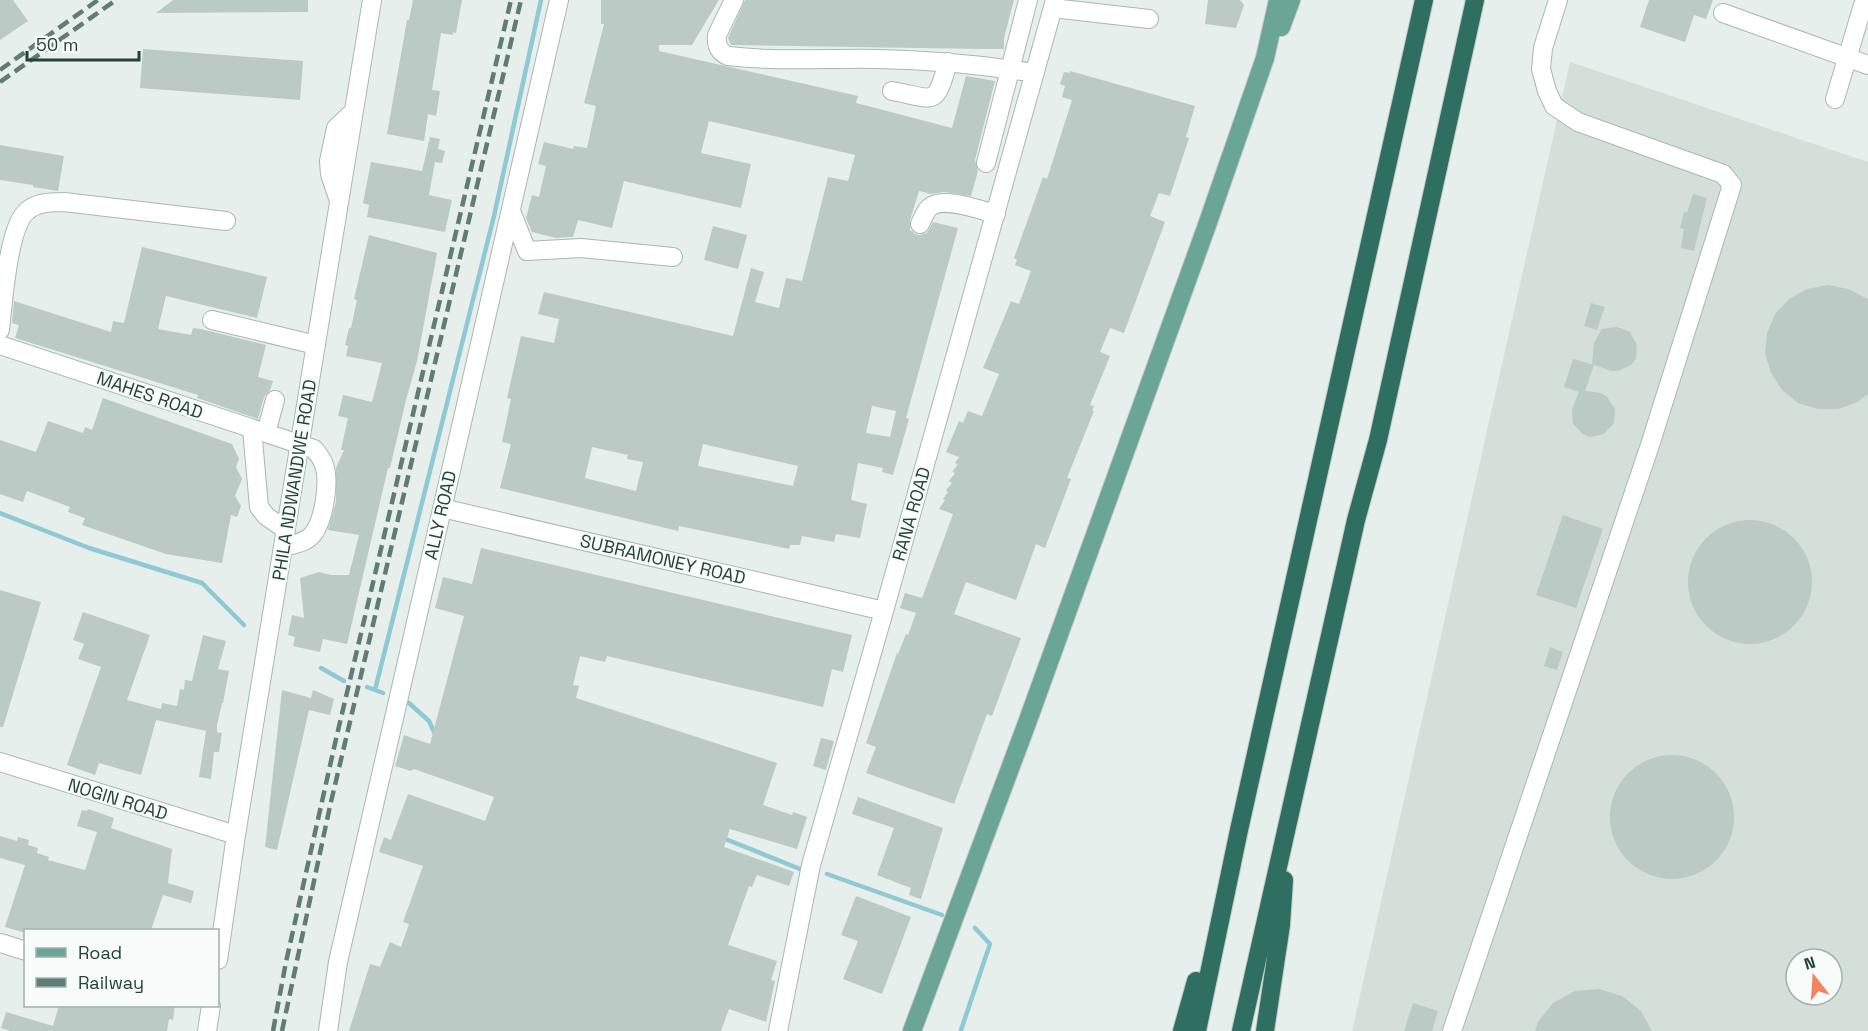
<svg xmlns="http://www.w3.org/2000/svg" width="1868" height="1031" viewBox="0 0 1868 1031" font-family="'Space Grotesk',sans-serif">
  <style>
    .built { fill: #d4dfda; fill-rule: evenodd }
    .lines { fill: none; stroke-linecap: round; stroke-linejoin: round }
    .stream { stroke: #8ec9d4; stroke-width: 4.5 }
    .building { fill: #bbcac4; fill-rule: evenodd }
    .minor-casing { stroke: #a8b8b2; stroke-width: 20 }
    .major-casing { stroke: #c2cac8; stroke-width: 20 }
    .highway-casing { stroke: #c2cac8; stroke-width: 20 }
    .minor { stroke: #fff; stroke-width: 18 }
    .major { stroke: #6aa596; stroke-width: 18 }
    .highway { stroke: #2f6f62; stroke-width: 18 }
    .rail { stroke: #5f7d75; stroke-width: 4.5; stroke-dasharray: 12 6; stroke-linecap: butt }
    .labels { text-anchor: middle; dominant-baseline: central; stroke-width: 4.5; stroke-linejoin: round; paint-order: stroke }
    .street-label { font-size: 18px; fill: #24423a; stroke: #f7fbf9 }
  </style>
  <rect width="100%" height="100%" fill="#e6efeb"/>
  <path class="built" d="M 1570,62 L 1868,162 L 1868,1031 L 1352,1031 ZM 1796,959 L 1832,959 L 1832,995 L 1796,995 Z"/>
  <g class="lines">
    <path class="stream" d="M 0,513 L 89,548 L 202,583 L 244,625
      M 321,668 L 344,681
      M 367,687 L 383,693
      M 375,690 L 494,216 L 541,0
      M 409,703 L 429,721 L 434,732 L 437,733
      M 723,838 L 800,869
      M 827,874 L 942,915
      M 961,1030 L 990,944 L 975,928"/>
  </g>
  <path class="building" d="M 0,0 L 13,0 L 28,21 L 0,40 Z
    M 173,0 L 308,0 L 308,12 L 156,13 Z
    M 413,0 L 462,0 L 456,33 L 453,32 L 453,35 L 441,33 L 432,90 L 440,91 L 436,116 L 428,114 L 424,141 L 387,134 L 407,20 L 409,20 Z
    M 601,0 L 719,0 L 692,45 L 659,45 L 659,51 L 858,96 L 856,103 L 952,128 L 966,76 L 995,81 L 975,160 L 978,171 L 971,196 L 944,192 L 931,194 L 919,191 L 910,220 L 910,230 L 915,234 L 920,235 L 927,233 L 933,222 L 958,228 L 906,418 L 909,419 L 893,475 L 882,472 L 883,468 L 858,463 L 851,500 L 867,504 L 860,538 L 836,534 L 834,542 L 802,536 L 800,545 L 790,545 L 789,549 L 679,526 L 678,531 L 500,488 L 511,444 L 502,442 L 511,399 L 507,398 L 521,336 L 554,343 L 559,319 L 538,314 L 544,292 L 733,336 L 751,268 L 764,272 L 755,302 L 779,308 L 786,278 L 802,281 L 828,177 L 848,181 L 855,155 L 709,121 L 701,153 L 751,164 L 741,208 L 624,181 L 612,228 L 578,220 L 573,237 L 556,238 L 532,232 L 526,218 L 532,195 L 539,197 L 546,166 L 538,164 L 544,142 L 573,149 L 574,146 L 587,148 L 596,106 L 584,103 L 604,24 L 601,24 ZM 872,406 L 896,411 L 890,437 L 866,433 ZM 703,444 L 798,466 L 793,486 L 698,466 ZM 592,447 L 628,455 L 627,459 L 643,462 L 636,491 L 585,478 Z
    M 745,0 L 1014,0 L 1004,38 L 1004,49 L 982,49 L 731,45 L 728,38 Z
    M 1208,0 L 1240,0 L 1244,5 L 1236,28 L 1205,24 Z
    M 1649,0 L 1713,0 L 1706,19 L 1694,15 L 1685,42 L 1640,27 Z
    M 143,49 L 303,61 L 300,100 L 140,88 Z
    M 1070,71 L 1195,106 L 1186,137 L 1189,138 L 1170,196 L 1159,193 L 1150,216 L 1165,222 L 1124,333 L 1110,328 L 1100,352 L 1110,356 L 1090,405 L 1094,406 L 1092,411 L 1094,411 L 1067,478 L 1071,479 L 1045,548 L 1036,544 L 1016,600 L 966,582 L 954,614 L 1021,638 L 992,716 L 987,714 L 954,804 L 866,773 L 876,747 L 866,743 L 897,653 L 898,654 L 906,634 L 908,635 L 916,613 L 900,608 L 905,593 L 922,598 L 953,514 L 939,509 L 945,500 L 943,499 L 948,492 L 946,490 L 952,483 L 949,481 L 955,473 L 952,472 L 958,464 L 955,463 L 959,457 L 946,452 L 959,421 L 963,423 L 968,411 L 982,416 L 999,374 L 983,368 L 1011,301 L 1019,304 L 1031,271 L 1015,265 L 1017,260 L 1014,258 L 1043,177 L 1047,179 L 1072,100 L 1062,97 L 1065,86 L 1060,84 L 1064,72 L 1070,73 Z
    M 430,137 L 440,139 L 438,149 L 445,151 L 442,163 L 435,162 L 429,195 L 452,200 L 445,232 L 367,217 L 369,205 L 363,203 L 371,162 L 422,171 Z
    M 0,145 L 64,156 L 58,191 L 33,187 L 33,185 L 0,180 Z
    M 1693,194 L 1707,198 L 1694,251 L 1681,248 L 1684,229 L 1680,228 L 1684,212 L 1687,213 Z
    M 713,226 L 747,235 L 738,269 L 704,260 Z
    M 369,235 L 437,253 L 417,361 L 406,400 L 390,468 L 388,468 L 347,644 L 323,639 L 320,652 L 293,646 L 295,637 L 288,635 L 292,615 L 304,618 L 300,578 L 319,572 L 331,575 L 349,575 L 359,535 L 328,530 L 336,502 L 336,468 L 344,450 L 341,450 L 348,418 L 338,416 L 343,395 L 372,402 L 382,363 L 346,356 L 348,346 L 345,345 L 349,328 L 351,328 L 357,300 L 354,299 Z
    M 142,247 L 267,277 L 257,318 L 166,296 L 158,329 L 191,335 L 193,328 L 201,329 L 266,345 L 258,377 L 273,381 L 270,390 L 264,397 L 258,419 L 197,398 L 198,395 L 15,338 L 19,325 L 12,323 L 14,301 L 111,332 L 113,321 L 124,323 Z
    M 1828,285 L 1848,289 L 1868,299 L 1868,394 L 1858,402 L 1838,409 L 1818,409 L 1798,403 L 1782,390 L 1771,373 L 1765,353 L 1767,333 L 1775,314 L 1789,299 L 1807,289 Z
    M 1591,303 L 1605,307 L 1597,330 L 1584,326 Z
    M 1617,327 L 1630,332 L 1637,345 L 1636,359 L 1631,365 L 1618,371 L 1611,371 L 1592,364 L 1594,343 L 1602,329 Z
    M 1573,359 L 1594,365 L 1585,391 L 1601,393 L 1607,397 L 1615,409 L 1614,423 L 1604,434 L 1590,437 L 1583,434 L 1573,424 L 1572,409 L 1579,392 L 1564,387 Z
    M 103,398 L 232,444 L 239,459 L 236,467 L 242,479 L 235,496 L 241,506 L 237,517 L 231,515 L 222,563 L 166,554 L 82,525 L 85,518 L 68,512 L 70,507 L 27,491 L 23,502 L 0,494 L 0,440 L 36,452 L 48,421 L 83,433 L 85,427 L 92,430 Z
    M 1563,515 L 1603,529 L 1576,608 L 1536,595 Z
    M1688 582a62 62 0 1 1 124 0a62 62 0 1 1-124 0Z
    M 481,548 L 852,635 L 843,672 L 832,669 L 823,707 L 607,656 L 605,662 L 580,656 L 573,685 L 579,686 L 576,698 L 777,763 L 763,805 L 792,815 L 793,812 L 807,817 L 797,849 L 730,829 L 724,847 L 794,872 L 789,886 L 757,875 L 752,887 L 749,886 L 728,945 L 777,961 L 771,980 L 775,981 L 766,1022 L 729,1009 L 721,1031 L 349,1031 L 370,964 L 380,967 L 390,942 L 401,947 L 409,924 L 403,922 L 423,866 L 379,852 L 384,837 L 391,840 L 408,794 L 485,821 L 494,797 L 414,769 L 411,771 L 395,766 L 404,735 L 430,744 L 464,616 L 435,608 L 443,577 L 472,584 Z
    M 0,590 L 41,602 L 3,727 L 0,727 Z
    M 83,612 L 150,635 L 127,700 L 161,709 L 162,703 L 177,706 L 180,689 L 184,690 L 185,680 L 192,681 L 203,635 L 226,641 L 218,669 L 229,671 L 223,703 L 222,703 L 217,725 L 217,732 L 222,733 L 219,752 L 214,752 L 211,779 L 199,777 L 206,731 L 156,720 L 141,775 L 99,763 L 95,775 L 67,765 L 101,667 L 78,659 L 84,644 L 73,640 Z
    M 1550,647 L 1563,652 L 1557,670 L 1544,666 Z
    M 282,690 L 311,698 L 313,690 L 334,699 L 330,715 L 309,710 L 277,850 L 265,847 Z
    M 821,738 L 834,741 L 826,770 L 813,766 Z
    M1610 817a62 62 0 1 1 124 0a62 62 0 1 1-124 0Z
    M 858,797 L 943,828 L 921,899 L 909,895 L 911,888 L 877,875 L 894,828 L 852,814 Z
    M 88,809 L 114,818 L 111,828 L 172,849 L 168,883 L 194,891 L 191,903 L 163,895 L 151,930 L 26,930 L 26,933 L 5,927 L 25,865 L 0,858 L 0,836 L 17,841 L 18,837 L 29,840 L 28,845 L 38,848 L 37,853 L 49,857 L 48,860 L 85,870 L 97,832 L 77,826 L 82,810 L 87,811 Z
    M 856,896 L 911,917 L 882,994 L 843,979 L 858,941 L 841,935 Z
    M 1599,989 L 1622,996 L 1641,1011 L 1652,1031 L 1535,1031 L 1538,1022 L 1553,1003 L 1575,991 Z
    M 1413,1003 L 1438,1011 L 1432,1031 L 1404,1031 Z
    M 59,1005 L 175,1005 L 173,1020 L 169,1019 L 167,1031 L 10,1031 L 1,1028 L 6,1012 L 53,1026 Z"/>
  <g class="lines">
    <defs>
      <path id="minor" d="M 734,0 L 717,35 C 716,45 719,52 728,56 C 779,62 829,58 879,59 C 932,60 983,65 1035,73
        M 1053,8 L 1149,19
        M 1723,13 L 1868,65
        M 892,91 C 936,99 935,108 948,62
        M 1835,99 L 1863,5
        M 986,163 L 1028,0
        M 338,198 L 330,174 L 329,161 L 336,128 L 353,112
        M 511,211 L 527,251 L 581,248 L 673,257
        M 920,224 C 923,218 925,211 930,207 C 944,196 979,210 996,214
        M 212,320 L 316,345
        M 0,330 C 3,303 8,231 25,213 C 35,202 51,202 64,202 L 226,221
        M 0,345 L 314,449 C 318,454 322,458 324,465 C 330,481 324,520 313,534 C 306,543 294,544 283,547
        M 252,429 L 259,507 L 266,516 L 286,530
        M 266,433 L 275,400
        M 442,508 L 884,611
        M 0,762 L 236,835
        M 1,943 L 26,951
        M 218,960 L 236,835 L 372,0
        M 207,1031 L 211,1006
        M 328,1031 L 338,962 L 559,0
        M 778,1031 L 811,865 L 884,611 L 1055,0
        M 1452,1031 L 1650,445 L 1732,185 L 1723,174 L 1578,122 L 1554,106 L 1547,91 L 1541,69 L 1543,48 L 1558,0"/>
      <path id="major" d="M 1281,27 L 1291,0
        M 912,1031 L 1027,723 L 1206,228 L 1265,58 L 1278,0"/>
      <path id="highway" d="M 1182,1031 L 1196,981
        M 1197,1031 L 1239,830 L 1424,0
        M 1241,1031 L 1356,520 L 1378,440 L 1475,0
        M 1265,1031 L 1281,925 L 1284,880"/>
    </defs>
    <use href="#minor" class="minor-casing"/>
    <use href="#major" class="major-casing"/>
    <use href="#highway" class="highway-casing"/>
    <use href="#minor" class="minor"/>
    <use href="#major" class="major"/>
    <use href="#highway" class="highway"/>
    <path class="rail" d="M 0,70 L 98,0
      M 0,82 L 116,0
      M 273,1031 L 286,962 L 336,739 L 511,0
      M 282,1031 L 330,806 L 521,0"/>
  </g>
  <g class="labels">
    <g class="street-label">
      <text transform="translate(150 395) rotate(19)">MAHES ROAD</text>
      <text transform="translate(294 480) rotate(-81)">PHILA NDWANDWE ROAD</text>
      <text transform="translate(911 514) rotate(-74)">RANA ROAD</text>
      <text transform="translate(440 515) rotate(-77)">ALLY ROAD</text>
      <text transform="translate(663 559) rotate(13)">SUBRAMONEY ROAD</text>
      <text transform="translate(118 799) rotate(17)">NOGIN ROAD</text>
    </g>
  </g>
  <rect x="24" y="929" width="195" height="78" fill="#f7fbf9" stroke="#a3b1ad" stroke-width="1.5"/>
  <rect x="36" y="948" width="30" height="9" fill="#6aa596" stroke="#a3b1ad" stroke-width="1.5"/>
  <text x="78" y="959" font-size="18" fill="#24423a">Road</text>
  <rect x="36" y="978" width="30" height="9" fill="#5f7d75" stroke="#a3b1ad" stroke-width="1.5"/>
  <text x="78" y="989" font-size="18" fill="#24423a">Railway</text>
  <g transform="translate(1814 977) rotate(343)"><circle r="28" fill="#f7fbf9" stroke="#a3b1ad" stroke-width="1.5"/>
  <path d="M0-4.5L10 22L0 15L-10 22Z" fill="#f4845f"/>
  <text y="-9" font-size="16" font-weight="bold" text-anchor="middle" fill="#24423a">N</text>
  </g>
  <path d="M27 51v9h112v-9" fill="none" stroke="#24423a" stroke-width="3"/>
  <text x="36" y="51" font-size="18" fill="#24423a" stroke="#f7fbf9" stroke-width="4.5" paint-order="stroke">50 m</text>
</svg>
